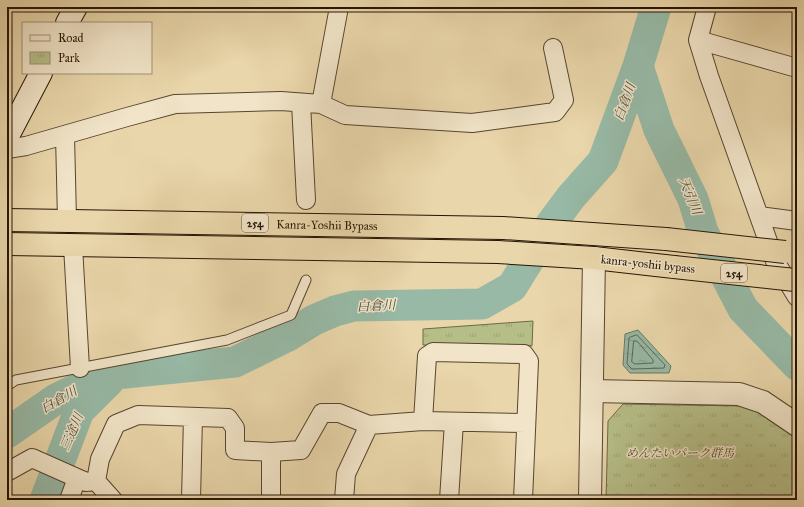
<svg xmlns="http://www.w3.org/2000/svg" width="804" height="507" viewBox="0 0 804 507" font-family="'IM FELL Great Primer','Noto Serif JP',serif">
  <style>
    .park { fill: url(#park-tufts); stroke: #6e6a46 }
    .water { fill: url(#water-ripples); stroke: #6a7765 }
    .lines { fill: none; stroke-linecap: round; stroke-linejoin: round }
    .shore { stroke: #5e6755; stroke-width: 1 }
    .river { stroke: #97b9a6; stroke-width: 31 }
    .service-casing { stroke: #57452e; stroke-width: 11 }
    .minor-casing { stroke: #57452e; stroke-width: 20 }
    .tertiary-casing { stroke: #57452e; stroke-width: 24 }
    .secondary-casing { stroke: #261504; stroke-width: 24 }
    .trunk-casing { stroke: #261504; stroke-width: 24 }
    .service { stroke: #f1e4c8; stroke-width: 9 }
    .minor { stroke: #f1e4c8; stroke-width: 18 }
    .tertiary { stroke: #f1e4c8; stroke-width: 22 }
    .secondary { stroke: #f1e4c8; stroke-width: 22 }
    .trunk { stroke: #e9d6aa; stroke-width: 22 }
    .trunk-bridge-casing { stroke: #261504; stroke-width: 24; stroke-linecap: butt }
    .trunk-bridge { stroke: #e9d6aa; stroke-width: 22 }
    .labels { text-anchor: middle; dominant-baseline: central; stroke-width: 3; stroke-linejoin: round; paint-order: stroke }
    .shield { fill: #f1e4c8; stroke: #63533f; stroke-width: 1 }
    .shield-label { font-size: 11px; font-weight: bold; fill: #261504 }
    .street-label { font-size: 12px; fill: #261504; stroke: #f1e4c8 }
    .park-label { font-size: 12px; font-style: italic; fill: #51482c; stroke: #f1e4c8 }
    .water-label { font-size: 13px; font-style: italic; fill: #4e4e3d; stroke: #f1e4c8 }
  </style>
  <defs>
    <pattern id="park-tufts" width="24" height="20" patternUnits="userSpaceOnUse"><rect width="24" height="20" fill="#b6be88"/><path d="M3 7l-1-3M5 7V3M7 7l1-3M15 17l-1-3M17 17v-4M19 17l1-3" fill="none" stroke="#9ca274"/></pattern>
    <pattern id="water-ripples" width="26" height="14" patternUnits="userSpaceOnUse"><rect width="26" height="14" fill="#97b9a6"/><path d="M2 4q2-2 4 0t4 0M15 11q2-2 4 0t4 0" fill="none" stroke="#829e8d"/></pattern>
  </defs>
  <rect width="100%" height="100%" fill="#e9d6aa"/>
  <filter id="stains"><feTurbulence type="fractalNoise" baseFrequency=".005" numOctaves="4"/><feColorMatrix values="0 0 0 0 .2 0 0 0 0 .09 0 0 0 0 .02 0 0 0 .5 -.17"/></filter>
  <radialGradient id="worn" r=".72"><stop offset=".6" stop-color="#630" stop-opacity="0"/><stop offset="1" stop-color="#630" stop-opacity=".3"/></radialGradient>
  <path class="park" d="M 533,321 L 532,346 L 423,345 L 423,329 Z
    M 623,404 L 741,406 L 754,410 L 797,439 L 797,500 L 606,500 L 608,421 Z"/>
  <path class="water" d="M 638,330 L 671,366 L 669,373 L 630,373 L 623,365 L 625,334 Z"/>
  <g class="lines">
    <path class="shore" d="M 637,335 L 665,365 L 664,368 L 632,369 L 627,364 L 629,338 Z
      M 634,341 L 637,341 L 653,360 L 653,363 L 635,364 L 632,362 Z"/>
    <path class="river" d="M 638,66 L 659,130 L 693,199 L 703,232 L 743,309 L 797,365
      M 7,433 L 56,399 L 91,382 L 115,374 L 235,362 L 288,336 L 314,320 L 335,311 L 354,306 L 482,304 L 512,287 L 551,224 L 571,197 L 603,161 L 638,66 L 656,7
      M 45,500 L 79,411 L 109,381"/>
    <defs>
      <path id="service" d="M 7,386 L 16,380 L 227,340 L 291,315 L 306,280"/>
      <path id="minor" d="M 707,7 L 698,40 L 709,76 L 775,261 L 797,297
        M 698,40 L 797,68
        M 301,103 L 306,200
        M 321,104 L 345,115 L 472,123 L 555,112 L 564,100 L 553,48
        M 65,135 L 67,220
        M 7,149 L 26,146 L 127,117 L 175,104 L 281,101 L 321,104 L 339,7
        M 759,216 L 797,221
        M 73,246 L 80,368
        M 423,421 L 427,356 L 433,352 L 524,354 L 529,361 L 523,500
        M 271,452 L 301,450 L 322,413 L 339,413 L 369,425
        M 7,472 L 32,458 L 86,482 L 96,481 L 113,500
        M 96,481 L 100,459 L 116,424 L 138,415 L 228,418 L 235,428 L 235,450 L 271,452 L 271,500
        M 69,500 L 77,478
        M 191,500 L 193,417
        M 344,500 L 346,474 L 369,425 L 423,421 L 526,423
        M 449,500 L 454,422"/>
      <path id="tertiary" d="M 592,391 L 739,394 L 763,402 L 797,425
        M 590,500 L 594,258"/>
      <path id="secondary" d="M 67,23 L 76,7
        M 7,138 L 41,73"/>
      <g id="trunk">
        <path id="s1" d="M 7,220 L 503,228 L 666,239"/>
        <path d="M 7,244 L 498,252 L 594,258 L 674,267"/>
      </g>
    </defs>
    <use href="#service" class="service-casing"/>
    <use href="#minor" class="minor-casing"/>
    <use href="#tertiary" class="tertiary-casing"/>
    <use href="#secondary" class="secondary-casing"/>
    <use href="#trunk" class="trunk-casing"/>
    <use href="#service" class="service"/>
    <use href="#minor" class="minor"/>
    <use href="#tertiary" class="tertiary"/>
    <use href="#secondary" class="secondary"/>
    <use href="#trunk" class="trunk"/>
    <defs>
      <path id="trunk-bridge" d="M 666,239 L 785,252
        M 674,267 L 795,280"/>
    </defs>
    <use href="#trunk-bridge" class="trunk-bridge-casing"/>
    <use href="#trunk-bridge" class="trunk-bridge"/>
  </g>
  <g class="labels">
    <g class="shield">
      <rect x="242" y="214" width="26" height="18" rx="3"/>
      <rect x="721" y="264" width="26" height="18" rx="3"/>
    </g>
    <g class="shield-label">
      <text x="255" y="223">254</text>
      <text x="734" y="273">254</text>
    </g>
    <g class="street-label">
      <text stroke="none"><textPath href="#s1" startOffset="320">Kanra-Yoshii Bypass</textPath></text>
      <text transform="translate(648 264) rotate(6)">kanra-yoshii bypass</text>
    </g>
    <g class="park-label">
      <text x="680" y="453">めんたいパーク群馬</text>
    </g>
    <g class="water-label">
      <text transform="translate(625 102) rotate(-70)">白倉川</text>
      <text transform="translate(690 196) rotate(68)">天引川</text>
      <text transform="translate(376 306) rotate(-3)">白倉川</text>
      <text transform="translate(59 400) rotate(-30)">白倉川</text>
      <text transform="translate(72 432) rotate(-67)">三途川</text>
    </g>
  </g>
  <rect width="804" height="507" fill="none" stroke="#e9d6aa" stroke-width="24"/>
  <rect x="8" y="8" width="788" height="491" fill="none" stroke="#261504" stroke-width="2"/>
  <rect x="12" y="12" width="780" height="483" fill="none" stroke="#261504"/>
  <rect x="22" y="22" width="130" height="52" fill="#f1e4c8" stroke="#a0917a"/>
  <rect x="30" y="35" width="20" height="6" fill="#f1e4c8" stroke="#a0917a"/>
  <text x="58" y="42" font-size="12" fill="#261504">Road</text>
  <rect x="30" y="52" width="20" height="12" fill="url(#park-tufts)" stroke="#a0917a"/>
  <text x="58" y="62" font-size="12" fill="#261504">Park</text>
  <rect width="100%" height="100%" filter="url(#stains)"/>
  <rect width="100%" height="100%" fill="url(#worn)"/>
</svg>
